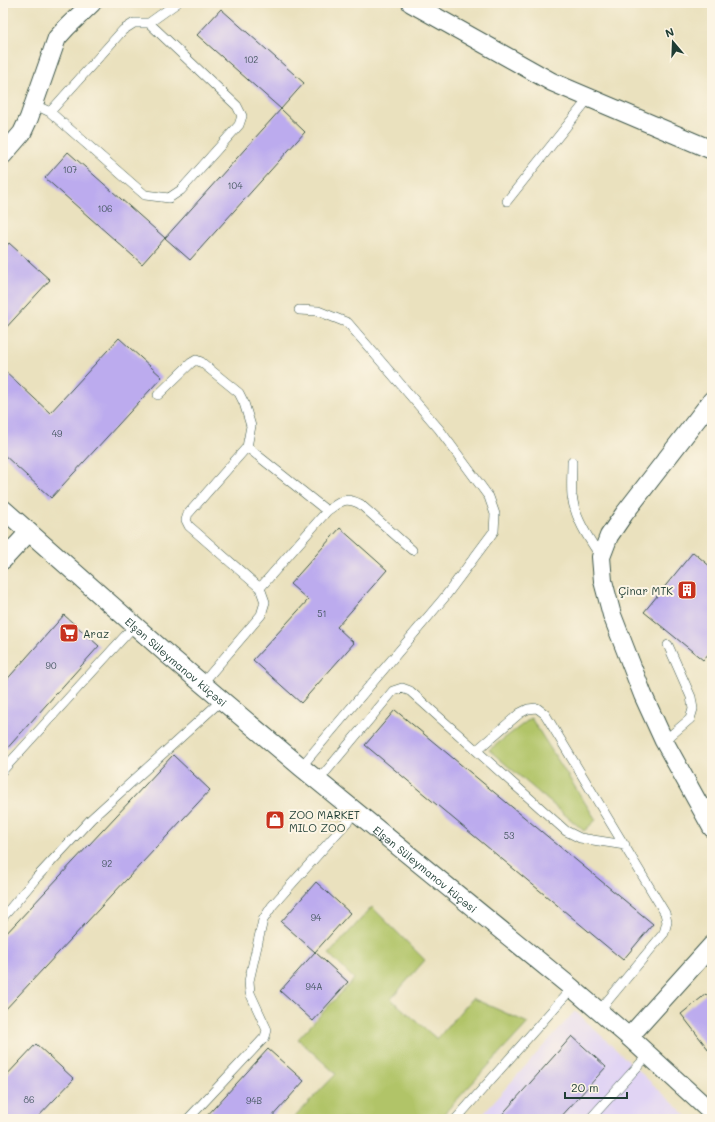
<svg xmlns="http://www.w3.org/2000/svg" width="715" height="1122" viewBox="0 0 715 1122" font-family="Mali,sans-serif">
  <style>
    .built { fill: #e1d4f4 }
    .green { fill: #b1c468; stroke: #68804e }
    .building { fill: #bcabee }
    .lines { fill: none; stroke-linecap: round; stroke-linejoin: round }
    .lane-casing { stroke: #3d5649; stroke-width: 10 }
    .street-casing { stroke: #3d5649; stroke-width: 20 }
    .lane { stroke: #fff; stroke-width: 9 }
    .street { stroke: #fff; stroke-width: 18 }
    .labels { text-anchor: middle; dominant-baseline: central; stroke-width: 4; stroke-linejoin: round; paint-order: stroke }
    .number-label { font-size: 9px; fill: #465862 }
    .poi-label { font-size: 11px; fill: #1f3d34; stroke: #fcf5e5; text-anchor: start }
    .street-label { font-size: 11px; fill: #1f3d34; stroke: #fcf5e5 }
  </style>
  <rect width="100%" height="100%" fill="#fcf5e5"/>
  <filter id="ink" filterUnits="userSpaceOnUse"><feTurbulence type="fractalNoise" baseFrequency=".025" numOctaves="2"/><feDisplacementMap in="SourceGraphic" scale="8" xChannelSelector="R" yChannelSelector="G"/><feConvolveMatrix kernelMatrix="1 2 1 2 8 2 1 2 1" color-interpolation-filters="sRGB"/></filter>
  <filter id="wash" filterUnits="userSpaceOnUse"><feTurbulence type="fractalNoise" baseFrequency=".012" numOctaves="4" result="noise"/><feDisplacementMap in="SourceGraphic" scale="16" xChannelSelector="R" yChannelSelector="G"/><feGaussianBlur stdDeviation="0.9" result="paint"/><feColorMatrix in="noise" values="0 0 0 0 0 0 0 0 0 0 0 0 0 0 0 0 0 1.4 0 .05"/><feComposite in="paint" operator="in"/></filter>
  <g filter="url(#wash)">
    <rect width="100%" height="100%" fill="#eae1be"/>
    <path class="built" d="M 575,1011 L 690,1119 L 478,1119 Z"/>
    <path class="green" d="M 531,718 L 596,820 L 584,831 L 489,750 Z
      M 372,907 L 425,960 L 391,999 L 437,1039 L 472,998 L 528,1023 L 439,1119 L 293,1119 L 336,1074 L 298,1039 L 354,979 L 329,954 Z"/>
    <g id="blocks">
      <path class="building" d="M 221,9 L 304,83 L 281,109 L 197,35 Z
        M 281,109 L 305,132 L 190,260 L 165,238 L 142,264 L 45,178 L 68,152 L 165,238 Z
        M 9,243 L 50,280 L 3,331 L 3,250 Z
        M 119,338 L 162,377 L 51,498 L 3,454 L 3,369 L 50,413 Z
        M 340,528 L 387,570 L 337,627 L 354,643 L 301,703 L 253,660 L 308,600 L 290,584 Z
        M 693,552 L 712,568 L 712,650 L 703,660 L 644,612 Z
        M 64,615 L 99,646 L 3,753 L 3,684 Z
        M 395,710 L 653,924 L 623,960 L 365,745 Z
        M 173,755 L 210,790 L 3,1012 L 3,937 Z
        M 316,882 L 350,913 L 315,952 L 281,922 Z
        M 315,952 L 348,982 L 313,1021 L 280,991 Z
        M 706,994 L 712,1003 L 712,1054 L 681,1014 Z
        M 572,1036 L 606,1067 L 559,1119 L 498,1119 Z
        M 36,1044 L 74,1079 L 36,1119 L 3,1119 L 3,1079 Z
        M 268,1049 L 304,1081 L 270,1119 L 204,1119 Z"/>
    </g>
  </g>
  <g filter="url(#ink)">
    <use href="#blocks" fill-opacity="0" stroke="#3d5649" stroke-width="1"/>
    <g class="lines">
      <defs>
        <path id="lane" d="M 33,104 L 50,112 L 145,195 L 169,198 L 181,190 L 239,125 L 242,116 L 237,106 L 149,23
          M 50,112 L 123,30 L 134,23 L 149,23 L 177,3
          M 507,201 L 589,98
          M 299,310 L 318,311 L 348,323 L 439,429 L 489,497 L 495,514 L 494,531 L 444,598 L 301,767
          M 158,395 L 191,363 L 196,360 L 201,362 L 239,393 L 244,403 L 251,426 L 247,447 L 188,514 L 186,520 L 189,526 L 260,588 L 265,602 L 261,615 L 202,684
          M 247,447 L 327,511 C 340,502 344,496 360,504 L 412,550
          M 572,462 C 572,473 571,485 572,496 C 575,519 589,539 601,557
          M 260,588 L 327,511
          M 664,741 L 690,719 L 693,709 L 691,697 L 668,645
          M 477,750 L 520,713 L 528,709 L 537,708 L 545,714 L 665,913 L 667,922 L 664,933 L 599,1011
          M 3,770 L 134,626
          M 318,781 L 393,691 L 402,688 L 410,691 L 566,831 L 580,838 L 625,845
          M 701,808 L 712,801
          M 3,917 L 37,877 L 91,819 L 222,700
          M 188,1119 L 265,1037 L 267,1030 L 250,993 L 249,981 L 263,920 L 272,906 L 356,812
          M 456,1119 L 572,988
          M 590,1119 L 648,1055"/>
        <g id="street">
          <path d="M 411,3 L 552,82 L 712,150"/>
          <path d="M 3,155 L 22,133 L 29,118 L 57,38 L 67,27 L 92,3"/>
          <path d="M 712,400 L 624,514 L 609,536 L 601,557 L 603,581 L 612,615 L 643,695 L 664,741 L 712,828"/>
          <path id="s1" d="M 3,509 L 167,654 L 301,767 L 572,988 L 629,1037 L 712,1113"/>
          <path d="M 3,560 L 29,532"/>
          <path d="M 629,1037 L 712,945"/>
        </g>
      </defs>
      <use href="#lane" class="lane-casing"/>
      <use href="#street" class="street-casing"/>
      <use href="#lane" class="lane"/>
      <use href="#street" class="street"/>
    </g>
  </g>
  <defs>
    <symbol id="building-square" viewBox="-11 -11 22 22"><rect x="-9" y="-9" width="18" height="18" rx="4" fill="#c8321e" stroke="#fcf5e5"/><path d="M-4-6H4V6H1V3H-1V6H-4ZM-2.5-4.3h1.7v1.8h-1.7ZM.8-4.3h1.7v1.8H.8ZM-2.5-1h1.7V.8h-1.7ZM.8-1h1.7V.8H.8Z" fill="#fff"/></symbol>
    <symbol id="supermarket-square" viewBox="-11 -11 22 22"><rect x="-9" y="-9" width="18" height="18" rx="4" fill="#c8321e" stroke="#fcf5e5"/><path d="M-6-5.5h2.5l.6 2H6L4.5 2H-2.5L-4.4-4H-6ZM-1.5 3.2a1.3 1.3 0 1 0 .1 0ZM3 3.2a1.3 1.3 0 1 0 .1 0Z" fill="#fff"/></symbol>
    <symbol id="shop-square" viewBox="-11 -11 22 22"><rect x="-9" y="-9" width="18" height="18" rx="4" fill="#c8321e" stroke="#fcf5e5"/><path d="M-5-2.5h2.3a2.7 3.5 0 0 1 5.4 0H5L5.5 6h-11ZM-1.5-2.5h3a1.5 2.3 0 0 0-3 0Z" fill="#fff"/></symbol>
  </defs>
  <g fill-rule="evenodd">
    <use href="#building-square" x="676" y="579" width="22" height="22"/>
    <use href="#supermarket-square" x="58" y="622" width="22" height="22"/>
    <use href="#shop-square" x="264" y="809" width="22" height="22"/>
  </g>
  <g class="labels">
    <g class="number-label">
      <text x="251" y="59">102</text>
      <text x="70" y="169">107</text>
      <text x="235" y="185">104</text>
      <text x="105" y="208">106</text>
      <text x="57" y="433">49</text>
      <text x="322" y="613">51</text>
      <text x="51" y="665">90</text>
      <text x="509" y="835">53</text>
      <text x="107" y="863">92</text>
      <text x="316" y="917">94</text>
      <text x="314" y="986">94A</text>
      <text x="29" y="1099">86</text>
      <text x="254" y="1100">94B</text>
    </g>
    <g class="poi-label">
      <text x="673" y="590" text-anchor="end">Çinar MTK</text>
      <text x="83" y="633">Araz</text>
      <text x="289" y="814">ZOO MARKET<tspan x="289" dy="13">MILO ZOO</tspan></text>
    </g>
    <g class="street-label">
      <text stroke="none"><textPath href="#s1" startOffset="231">Elşən Süleymanov küçəsi</textPath></text>
      <text stroke="none"><textPath href="#s1" startOffset="555">Elşən Süleymanov küçəsi</textPath></text>
    </g>
  </g>
  <rect width="715" height="1122" fill="none" stroke="#fcf5e5" stroke-width="16"/>
  <g transform="translate(673 42) rotate(341)" stroke="#fcf5e5" stroke-width="3" paint-order="stroke">
  <path d="M0-3L7 15L0 10L-7 15Z" fill="#1f3d34"/>
  <text y="-6" font-size="11" font-weight="bold" text-anchor="middle" fill="#1f3d34">N</text>
  </g>
  <path d="M565 1092v6h62v-6" fill="none" stroke="#1f3d34" stroke-width="2"/>
  <text x="571" y="1092" font-size="12" fill="#1f3d34" stroke="#fcf5e5" stroke-width="3" paint-order="stroke">20 m</text>
</svg>
